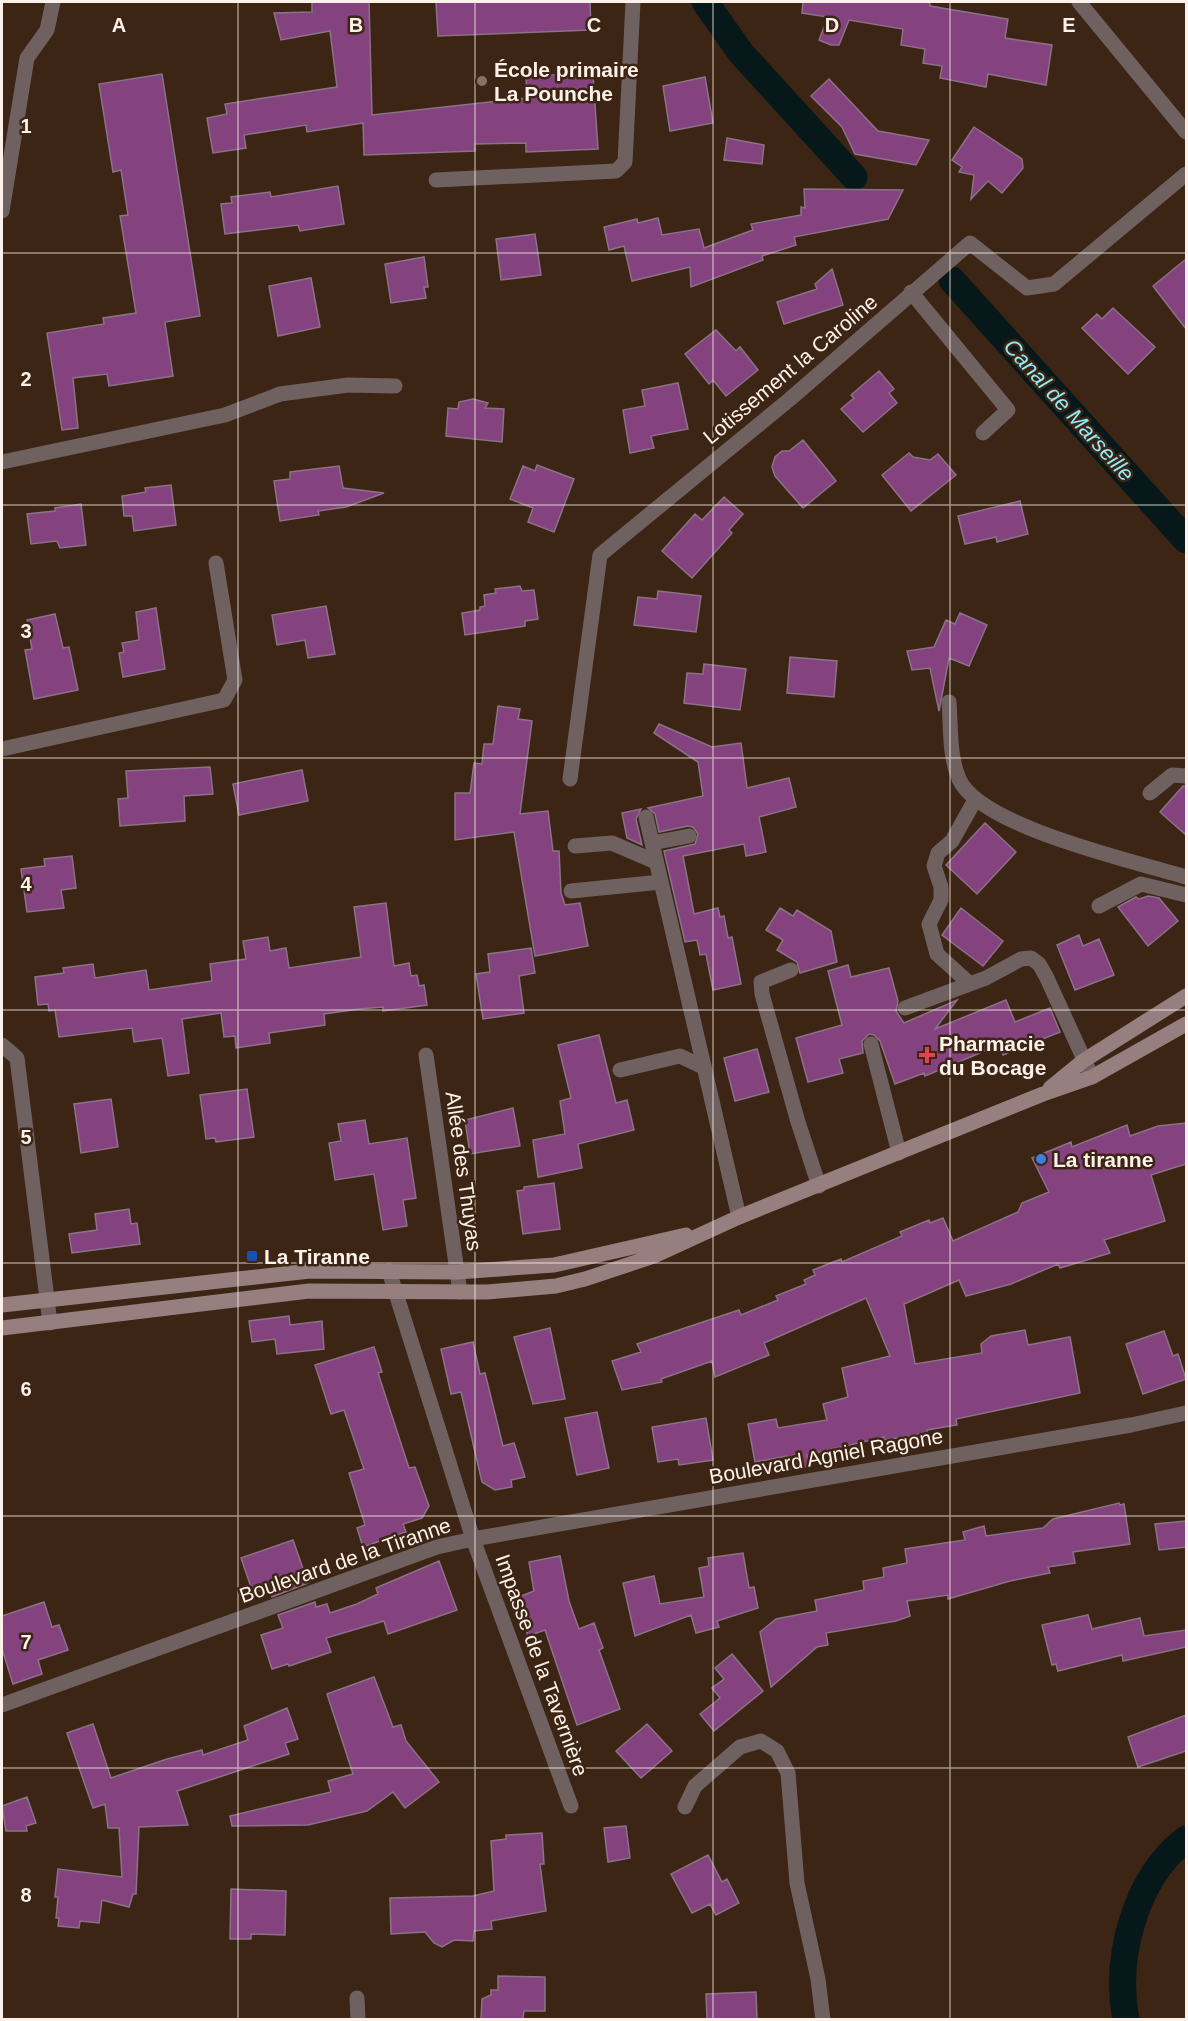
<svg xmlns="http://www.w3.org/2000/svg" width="1188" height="2021" viewBox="0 0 1188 2021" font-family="Arial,sans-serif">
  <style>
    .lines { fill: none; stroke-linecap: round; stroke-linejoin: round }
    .canal { stroke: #06181a; stroke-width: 27 }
    .building { fill: #84427e; stroke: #8b7287; stroke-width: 1.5 }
    .lane { stroke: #706161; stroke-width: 15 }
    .street { stroke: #706161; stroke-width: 15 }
    .secondary { stroke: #977e7f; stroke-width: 15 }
    .grid { fill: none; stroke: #fdf1e9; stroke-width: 1.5; stroke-opacity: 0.55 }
    .education-dot { fill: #8d6e63; stroke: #3c2515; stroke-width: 2 }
    .health-dot { fill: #e0444e; stroke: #3c2515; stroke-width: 2 }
    .shop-dot { fill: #3f7fe0; stroke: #3c2515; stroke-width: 2 }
    .transit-dot { fill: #1a4fb4; stroke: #3c2515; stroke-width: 2 }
    .labels { text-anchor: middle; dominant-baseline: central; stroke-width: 5; stroke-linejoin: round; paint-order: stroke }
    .poi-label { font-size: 21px; font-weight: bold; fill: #fdf1e9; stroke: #3c2515; text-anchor: start }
    .street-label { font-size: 21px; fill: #fdf1e9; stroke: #3c2515 }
    .water-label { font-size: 22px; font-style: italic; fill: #90ecfa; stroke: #3c2515 }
    .grid-label { font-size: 20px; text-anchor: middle; font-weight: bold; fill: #fdf1e9; stroke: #3c2515; stroke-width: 5; stroke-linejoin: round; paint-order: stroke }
  </style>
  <rect width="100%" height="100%" fill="#3c2515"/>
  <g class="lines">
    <path class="canal" d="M 705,2 L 741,53 L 854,177
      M 952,280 L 1186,540
      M 1126,2020 C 1114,1958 1135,1878 1186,1839"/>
  </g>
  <path class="building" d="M 312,2 L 369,2 L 372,115 L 527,98 L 526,77 L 565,74 L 565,76 L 593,75 L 598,149 L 526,152 L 526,143 L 475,144 L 475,151 L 364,155 L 363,123 L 307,132 L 306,125 L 244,135 L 246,148 L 213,153 L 207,118 L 227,114 L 225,104 L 337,87 L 330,31 L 281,40 L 274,13 L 312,12 Z
    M 436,2 L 590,2 L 591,30 L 438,36 Z
    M 803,2 L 930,2 L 930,6 L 1008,19 L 1005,38 L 1052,45 L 1046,85 L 988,74 L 986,87 L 940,78 L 942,66 L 923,63 L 925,49 L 901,45 L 903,29 L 849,20 L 839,45 L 831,45 L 819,40 L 828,17 L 802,13 Z
    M 162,74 L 200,316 L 165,322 L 173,376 L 109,386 L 107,374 L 73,378 L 78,428 L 62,430 L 47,333 L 104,324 L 103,318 L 136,313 L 120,216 L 128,215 L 121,170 L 113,172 L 99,84 Z
    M 705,77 L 713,123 L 670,131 L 663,86 Z
    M 829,79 L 878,131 L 929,140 L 916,165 L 855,154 L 842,127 L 811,96 Z
    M 974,127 L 1022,159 L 1023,168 L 1002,193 L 988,181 L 971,199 L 974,175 L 959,172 L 962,167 L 952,160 Z
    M 727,138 L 764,145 L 762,164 L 724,160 Z
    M 338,186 L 344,224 L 300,231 L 298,225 L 225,234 L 221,204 L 232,203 L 231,197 L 270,192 L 271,197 Z
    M 804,189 L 903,190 L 888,219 L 794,237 L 796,245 L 762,256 L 763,260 L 691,287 L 690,267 L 632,281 L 624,246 L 609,250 L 604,227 L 637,219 L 638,223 L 658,218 L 662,235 L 699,229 L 704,248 L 753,230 L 751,224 L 801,215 L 801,207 L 805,208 Z
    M 535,234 L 541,275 L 501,280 L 496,239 Z
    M 424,257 L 428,287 L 424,287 L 426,298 L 391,303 L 385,264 Z
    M 1186,259 L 1186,329 L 1153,286 Z
    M 832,269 L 843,305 L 784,324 L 777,302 L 817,289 L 815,284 Z
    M 311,278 L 320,327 L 278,336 L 269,286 Z
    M 1113,308 L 1155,347 L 1128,374 L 1082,328 L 1097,314 L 1102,319 Z
    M 716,330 L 736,351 L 740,347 L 758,370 L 726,396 L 713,380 L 709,384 L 685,354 Z
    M 879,371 L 894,389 L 889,393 L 897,403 L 863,432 L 841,409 L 854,398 L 851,395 Z
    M 678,383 L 688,429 L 651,436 L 654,448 L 630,453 L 623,410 L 645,406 L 642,390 Z
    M 473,399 L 488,403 L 485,408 L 504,409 L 502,442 L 446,436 L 448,408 L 458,409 L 459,402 Z
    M 803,440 L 836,481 L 803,508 L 775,476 L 772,467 L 775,457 L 782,451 L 789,451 Z
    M 909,453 L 913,457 L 930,460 L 938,454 L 956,475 L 911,511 L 882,475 Z
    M 537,465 L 574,479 L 554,532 L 528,522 L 533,508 L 510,499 L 523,466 L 535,471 Z
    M 339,466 L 343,488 L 384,493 L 346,507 L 318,511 L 319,515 L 280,521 L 274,481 L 290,479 L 290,472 Z
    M 171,485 L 176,525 L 134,531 L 132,516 L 124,516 L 122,496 L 146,492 L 145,488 Z
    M 724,497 L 743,514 L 729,530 L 732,533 L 692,578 L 662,551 L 695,514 L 702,520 Z
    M 1020,501 L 1028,534 L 997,542 L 996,537 L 965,544 L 958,516 Z
    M 81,504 L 86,545 L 60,548 L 57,541 L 31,544 L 27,514 L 55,511 L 55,508 Z
    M 520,586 L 522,591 L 534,590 L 538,619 L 525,621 L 525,626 L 465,635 L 462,613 L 480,610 L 480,607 L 485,606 L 484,595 L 496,593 L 495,589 Z
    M 658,591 L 701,596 L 696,632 L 634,625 L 638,597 L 657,599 Z
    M 326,606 L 335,654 L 308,658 L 305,640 L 277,645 L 272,615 Z
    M 156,608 L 165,669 L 123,677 L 119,653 L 124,652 L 122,643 L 139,640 L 136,612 Z
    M 960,613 L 987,625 L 969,666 L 949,658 L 939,711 L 930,668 L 912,670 L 907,651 L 934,647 L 946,620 L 955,624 Z
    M 55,614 L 63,648 L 69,647 L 78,690 L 34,699 L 25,650 L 32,649 L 27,620 Z
    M 790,657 L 837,661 L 834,697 L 787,693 Z
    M 704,664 L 746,669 L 740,710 L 684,703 L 687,673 L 703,674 Z
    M 498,706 L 520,709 L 518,719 L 532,721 L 520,814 L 548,811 L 553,851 L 559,851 L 561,893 L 565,905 L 580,903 L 588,946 L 535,956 L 514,832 L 455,840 L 455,793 L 470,793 L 474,763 L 482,764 L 484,744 L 493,744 Z
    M 659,724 L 712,747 L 741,743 L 747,788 L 789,778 L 796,807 L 759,817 L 766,852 L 746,856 L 744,844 L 683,856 L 694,914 L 718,908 L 720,917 L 724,916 L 728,938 L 732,937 L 741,984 L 713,990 L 706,954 L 700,955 L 697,940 L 685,942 L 664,851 L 695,844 L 698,834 L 693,827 L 688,826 L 659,832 L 655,814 L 648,808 L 703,796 L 698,762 L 654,733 Z
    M 210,767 L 213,794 L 184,796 L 185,821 L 120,826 L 118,799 L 128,798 L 126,771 Z
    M 302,770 L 308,801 L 239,815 L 233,784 Z
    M 1183,786 L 1186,786 L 1186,835 L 1160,812 Z
    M 641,809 L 636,819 L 642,845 L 627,838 L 622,813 Z
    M 985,823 L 1016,852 L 977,894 L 946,865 Z
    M 72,856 L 76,888 L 61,890 L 64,908 L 27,912 L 21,869 L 45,866 L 44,859 Z
    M 1148,896 L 1159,898 L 1178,921 L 1148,946 L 1118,907 L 1136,897 L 1139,899 Z
    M 386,903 L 394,966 L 409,963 L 411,976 L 417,975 L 419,986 L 424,985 L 427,1005 L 383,1011 L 383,1007 L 359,1009 L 324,1014 L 325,1025 L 269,1033 L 270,1043 L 236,1048 L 235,1036 L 224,1037 L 221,1013 L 182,1019 L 189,1073 L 168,1076 L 162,1038 L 134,1042 L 132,1028 L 59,1037 L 55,1010 L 49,1011 L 48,1004 L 38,1005 L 35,977 L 64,973 L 63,968 L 93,964 L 95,978 L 146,970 L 149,990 L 212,981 L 210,964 L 246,959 L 243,941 L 268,937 L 270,951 L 286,948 L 289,968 L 361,957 L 354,907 Z
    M 780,908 L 793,916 L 797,910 L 831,931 L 837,962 L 800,973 L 797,962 L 777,950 L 783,940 L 766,930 Z
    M 961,908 L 1003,941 L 983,966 L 942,935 Z
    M 1079,935 L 1083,946 L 1099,939 L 1114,975 L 1075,990 L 1057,945 Z
    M 531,948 L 535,973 L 519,976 L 524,1013 L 483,1019 L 476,974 L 490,972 L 488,954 Z
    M 848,965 L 851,977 L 889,968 L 898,1001 L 896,1011 L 904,1023 L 957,1000 L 935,1029 L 1006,1000 L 1015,1022 L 1050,1008 L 1060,1032 L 1003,1055 L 999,1045 L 925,1076 L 924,1073 L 895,1084 L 880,1041 L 874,1035 L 869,1034 L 862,1041 L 863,1053 L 839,1059 L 843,1073 L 808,1082 L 796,1038 L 842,1025 L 828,971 Z
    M 599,1035 L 616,1103 L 627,1100 L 634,1130 L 578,1144 L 582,1168 L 538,1177 L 533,1140 L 565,1134 L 560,1101 L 571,1098 L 558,1045 Z
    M 757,1049 L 769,1092 L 735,1101 L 724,1058 Z
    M 247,1089 L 254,1137 L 216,1142 L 215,1138 L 206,1139 L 200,1095 Z
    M 111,1099 L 118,1147 L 81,1153 L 74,1104 Z
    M 513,1108 L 520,1146 L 470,1154 L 465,1120 Z
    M 365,1120 L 369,1144 L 407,1138 L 416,1198 L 403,1200 L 407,1226 L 383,1230 L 374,1174 L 335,1180 L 329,1143 L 341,1141 L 338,1124 Z
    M 1186,1123 L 1186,1164 L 1151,1175 L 1165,1221 L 1104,1240 L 1110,1253 L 1060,1268 L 1058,1264 L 1011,1284 L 966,1296 L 959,1280 L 904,1304 L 915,1364 L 982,1353 L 981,1344 L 991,1336 L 1025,1330 L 1028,1345 L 1070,1337 L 1080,1393 L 956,1419 L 957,1425 L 927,1430 L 927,1433 L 884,1440 L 884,1437 L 807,1455 L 809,1466 L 790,1469 L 787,1456 L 755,1462 L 748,1424 L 776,1419 L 778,1428 L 827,1420 L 823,1404 L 848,1397 L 842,1368 L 890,1356 L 866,1298 L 764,1343 L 769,1355 L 715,1377 L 712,1361 L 661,1379 L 662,1382 L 622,1390 L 612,1361 L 641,1352 L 637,1344 L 739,1310 L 741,1315 L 778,1300 L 776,1296 L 806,1284 L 804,1280 L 815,1275 L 813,1270 L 841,1259 L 842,1262 L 902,1236 L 900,1232 L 929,1220 L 930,1223 L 943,1218 L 953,1241 L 1018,1212 L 1022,1203 L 1049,1192 L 1032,1158 L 1071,1142 L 1072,1147 L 1127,1125 L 1130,1136 L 1158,1126 Z
    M 554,1183 L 560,1229 L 523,1234 L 517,1191 L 524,1190 L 524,1187 Z
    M 129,1209 L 131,1224 L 137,1223 L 140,1244 L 72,1253 L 69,1234 L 97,1230 L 95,1214 Z
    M 289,1316 L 290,1325 L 322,1321 L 324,1349 L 277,1354 L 275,1339 L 252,1342 L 249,1321 Z
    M 550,1328 L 565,1399 L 533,1404 L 514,1337 Z
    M 1164,1331 L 1173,1356 L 1178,1354 L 1186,1379 L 1143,1394 L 1126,1344 Z
    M 473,1342 L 480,1374 L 485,1373 L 503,1446 L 514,1443 L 525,1477 L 511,1480 L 512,1487 L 495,1490 L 482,1482 L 461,1392 L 451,1394 L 441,1349 Z
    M 374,1347 L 382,1372 L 378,1373 L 409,1468 L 415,1467 L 429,1506 L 422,1518 L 403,1524 L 406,1532 L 363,1547 L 357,1528 L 365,1525 L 349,1473 L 364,1469 L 344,1410 L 331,1414 L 315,1365 Z
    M 597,1412 L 609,1468 L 577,1475 L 565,1418 Z
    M 706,1418 L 713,1460 L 679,1465 L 678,1459 L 658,1462 L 652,1427 Z
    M 1119,1503 L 1120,1505 L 1124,1504 L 1130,1544 L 1073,1552 L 1075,1563 L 1048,1567 L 1050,1573 L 1010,1581 L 948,1599 L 948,1595 L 907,1601 L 910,1616 L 896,1621 L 826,1633 L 828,1645 L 817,1647 L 771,1687 L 760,1632 L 776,1619 L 817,1611 L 815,1600 L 864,1590 L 863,1581 L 884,1577 L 883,1568 L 907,1563 L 905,1549 L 965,1540 L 963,1532 L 984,1526 L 986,1536 L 1043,1528 L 1053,1519 Z
    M 1186,1521 L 1186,1547 L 1159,1550 L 1155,1524 Z
    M 293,1540 L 308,1583 L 272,1597 L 269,1587 L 253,1593 L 241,1558 Z
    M 743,1553 L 749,1588 L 754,1587 L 758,1608 L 717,1621 L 719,1627 L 696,1633 L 691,1615 L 635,1636 L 623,1583 L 654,1576 L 660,1604 L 704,1597 L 699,1568 L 709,1566 L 708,1558 Z
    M 560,1556 L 569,1601 L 579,1629 L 594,1623 L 603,1648 L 599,1650 L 620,1709 L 577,1725 L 545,1630 L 528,1636 L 516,1598 L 534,1591 L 529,1562 Z
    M 439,1561 L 457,1610 L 388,1634 L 384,1621 L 326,1638 L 331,1652 L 289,1666 L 288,1664 L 272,1669 L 261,1635 L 283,1628 L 278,1615 L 315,1602 L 316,1607 L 327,1604 L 330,1613 L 357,1604 L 378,1594 L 376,1588 Z
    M 44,1602 L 52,1627 L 59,1625 L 68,1650 L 38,1660 L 42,1674 L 13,1684 L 2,1649 L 2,1616 Z
    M 1088,1615 L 1092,1629 L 1140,1618 L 1144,1636 L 1186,1630 L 1186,1647 L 1123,1661 L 1122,1655 L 1058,1671 L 1056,1664 L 1052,1665 L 1042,1625 Z
    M 732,1654 L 763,1691 L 714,1731 L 700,1714 L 720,1698 L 712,1688 L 724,1679 L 715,1668 Z
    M 374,1677 L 393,1727 L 401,1725 L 406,1741 L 439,1782 L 405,1808 L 393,1792 L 367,1811 L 308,1825 L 232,1826 L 230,1816 L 331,1792 L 328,1781 L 353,1774 L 327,1694 Z
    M 287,1708 L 298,1739 L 285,1743 L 289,1754 L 177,1791 L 188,1825 L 139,1827 L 136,1894 L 133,1894 L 129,1907 L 102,1900 L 99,1923 L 80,1921 L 79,1928 L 58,1926 L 59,1918 L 56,1918 L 58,1897 L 55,1897 L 58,1869 L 122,1877 L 119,1828 L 108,1828 L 105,1804 L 93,1808 L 67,1733 L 93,1724 L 111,1778 L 167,1759 L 202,1750 L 203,1755 L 248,1740 L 244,1726 Z
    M 1186,1715 L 1186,1751 L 1138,1767 L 1128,1737 Z
    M 647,1724 L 672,1751 L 641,1778 L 616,1751 Z
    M 27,1797 L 36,1823 L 26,1826 L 27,1831 L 6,1831 L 2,1806 Z
    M 626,1826 L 630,1858 L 608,1862 L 604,1828 Z
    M 542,1833 L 544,1864 L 540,1864 L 546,1911 L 491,1921 L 492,1929 L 474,1931 L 473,1941 L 454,1940 L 442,1947 L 434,1943 L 425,1932 L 391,1934 L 390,1898 L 473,1896 L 494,1891 L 491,1841 L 506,1839 L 506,1835 Z
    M 708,1855 L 722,1882 L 727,1879 L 739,1903 L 716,1915 L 710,1904 L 692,1913 L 671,1874 Z
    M 231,1889 L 286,1891 L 285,1935 L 251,1934 L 251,1939 L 230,1939 Z
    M 498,1976 L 545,1977 L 545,2011 L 524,2011 L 523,2019 L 481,2019 L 482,1999 L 491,1995 L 491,1990 L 498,1990 Z
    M 756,1992 L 757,2019 L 707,2019 L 706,1994 Z"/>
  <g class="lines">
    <path class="lane" d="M 2,462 L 225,415 L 280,394 L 348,385 L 395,386
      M 949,702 C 951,728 949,755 959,779 C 980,827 1137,862 1186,877
      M 1150,793 L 1172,775 L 1186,776
      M 646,817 L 739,1217
      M 652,843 L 689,836
      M 575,846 L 612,843 L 656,862
      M 571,891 L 661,882
      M 1099,906 L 1141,884 L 1186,895
      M 791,970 L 761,982 L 762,994 L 798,1122 L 819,1186
      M 969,983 L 937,954 L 929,924 L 941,900 L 941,887 L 934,866 L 938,853 L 952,841 L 975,800
      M 905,1008 L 986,978 L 1021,959 L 1031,958 L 1039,964 L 1046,976 L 1092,1077
      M 871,1044 L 899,1153
      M 426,1055 L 460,1292
      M 620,1070 L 680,1056 L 703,1067
      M 685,1807 L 695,1786 L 740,1747 L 761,1741 L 777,1751 L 788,1773 L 797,1883 L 818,1979 L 823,2020"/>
    <path class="street" d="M 1079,2 L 1186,132
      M 436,180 L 616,171 L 625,162 L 633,2
      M 2,211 L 27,58 L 47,30 L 53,2
      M 911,292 L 1008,410 L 983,433
      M 2,749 L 224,700 L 235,680 L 216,563
      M 570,779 L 600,555 L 790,399 L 970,243 L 1027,288 L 1054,284 L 1186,174
      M 2,1045 L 17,1058 L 50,1323
      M 2,1705 L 437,1547 L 473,1539 L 389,1271
      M 571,1806 L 473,1539 L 1131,1425 L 1186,1413
      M 357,1998 L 358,2020"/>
    <path class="secondary" d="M 1050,1088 L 1083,1061 L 1186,996
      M 2,1305 L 310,1271 L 457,1272 L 554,1265 L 686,1235
      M 2,1328 L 309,1291 L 487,1292 L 556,1286 L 585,1279 L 654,1256 L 739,1217 L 1043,1094 L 1092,1077 L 1186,1024"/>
  </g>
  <path class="grid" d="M 238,2 L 238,2020M 475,2 L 475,2020M 713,2 L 713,2020M 950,2 L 950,2020M 2,253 L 1186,253M 2,505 L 1186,505M 2,758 L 1186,758M 2,1010 L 1186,1010M 2,1263 L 1186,1263M 2,1516 L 1186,1516M 2,1768 L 1186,1768"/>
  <circle class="education-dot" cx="482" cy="81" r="6"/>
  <path class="health-dot" d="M924 1046h6v6h6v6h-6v6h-6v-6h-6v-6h6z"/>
  <circle class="shop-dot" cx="1041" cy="1159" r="6"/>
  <rect class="transit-dot" x="246" y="1250" width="12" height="12" rx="3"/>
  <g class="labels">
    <g class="poi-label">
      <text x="494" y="69">École primaire<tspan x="494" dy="24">La Pounche</tspan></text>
      <text x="939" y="1043">Pharmacie<tspan x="939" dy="24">du Bocage</tspan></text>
      <text x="1053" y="1159">La tiranne</text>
      <text x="264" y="1256">La Tiranne</text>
    </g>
    <g class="street-label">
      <text transform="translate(790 369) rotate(-40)">Lotissement la Caroline</text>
      <text transform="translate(464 1171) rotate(82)">Allée des Thuyas</text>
      <text transform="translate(826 1456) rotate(-10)">Boulevard Agniel Ragone</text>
      <text transform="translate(345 1560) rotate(-19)">Boulevard de la Tiranne</text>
      <text transform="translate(542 1665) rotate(70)">Impasse de la Tavernière</text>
    </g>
    <g class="water-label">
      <text transform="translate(1069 410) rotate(48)">Canal de Marseille</text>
    </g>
  </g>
  <g class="grid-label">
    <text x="119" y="32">A</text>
    <text x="356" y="32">B</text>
    <text x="594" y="32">C</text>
    <text x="832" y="32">D</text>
    <text x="1069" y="32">E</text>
    <text x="26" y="133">1</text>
    <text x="26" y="386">2</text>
    <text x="26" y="638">3</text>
    <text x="26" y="891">4</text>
    <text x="26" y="1144">5</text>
    <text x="26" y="1396">6</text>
    <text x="26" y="1649">7</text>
    <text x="26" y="1902">8</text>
  </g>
  <rect width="1188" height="2021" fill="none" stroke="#fdf1e9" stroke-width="6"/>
</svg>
